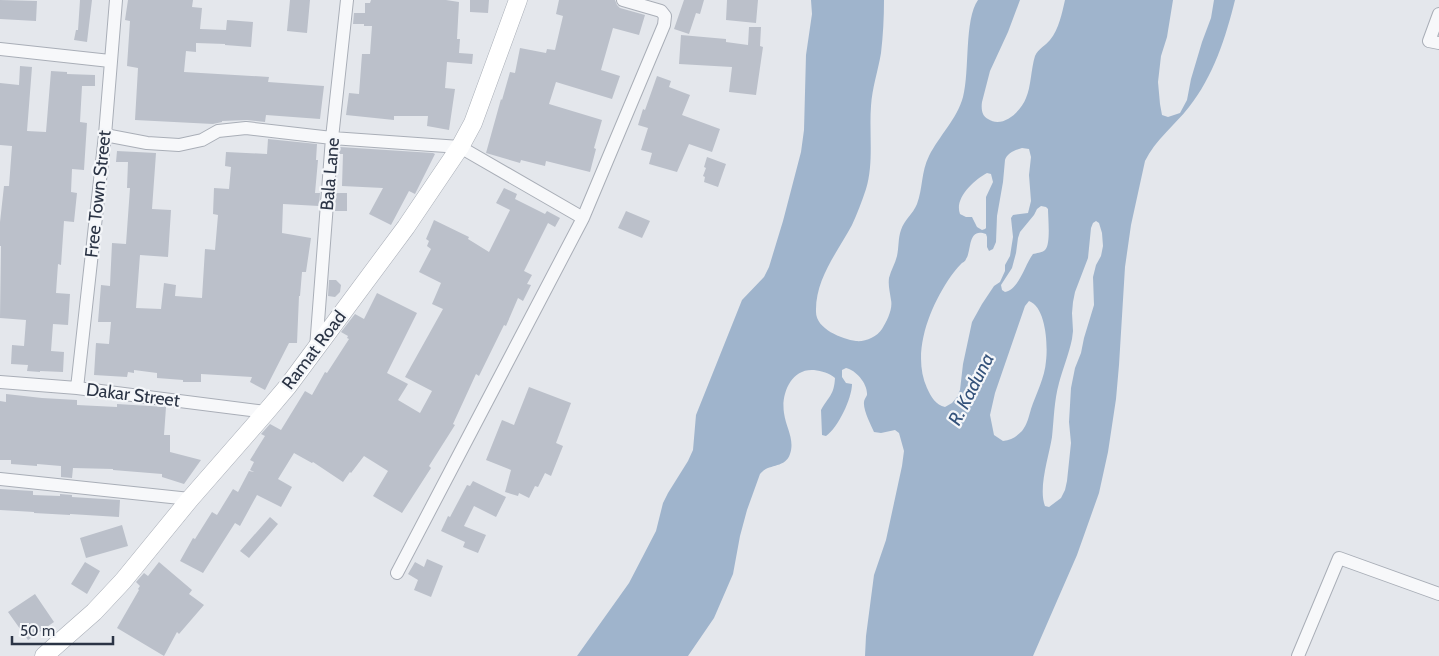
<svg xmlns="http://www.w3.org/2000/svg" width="1439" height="656" viewBox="0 0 1439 656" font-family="Cabin,sans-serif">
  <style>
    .water { fill: #9fb4cc; fill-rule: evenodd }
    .building { fill: #bbc0ca }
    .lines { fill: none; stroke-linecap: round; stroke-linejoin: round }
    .street-casing { stroke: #a9aeb7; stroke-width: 14 }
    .secondary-casing { stroke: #a9aeb7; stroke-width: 19 }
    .street { stroke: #f7f8fa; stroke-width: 12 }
    .secondary { stroke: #fff; stroke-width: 18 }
    .labels { text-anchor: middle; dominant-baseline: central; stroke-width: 4.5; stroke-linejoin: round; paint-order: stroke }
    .street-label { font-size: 18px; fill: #2b3445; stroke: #f4f6f9 }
    .water-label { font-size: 19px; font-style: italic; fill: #34527a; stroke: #f4f6f9 }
  </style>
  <rect width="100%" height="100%" fill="#e4e7ec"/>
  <path class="water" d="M 811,0 L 884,0 C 884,18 883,36 881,53 C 878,71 872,88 871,106 C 869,133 874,163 866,189 C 862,201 857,214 852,225 C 837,253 815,279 816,312 C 816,329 842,339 856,341 C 865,342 877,337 882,329 C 887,321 893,309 891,300 C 890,292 888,286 889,278 C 891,270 895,264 897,256 C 899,247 898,238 901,230 C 904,220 913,214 917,204 C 923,188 921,172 929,156 C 939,136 957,119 963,97 C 970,70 964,20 978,0 L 1020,0 L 1008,32 L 990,71 L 982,102 C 981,109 982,116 988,119 C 1003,129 1021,111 1026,98 C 1031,87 1031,69 1035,56 C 1038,49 1046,45 1050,40 C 1059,29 1062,13 1065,0 L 1173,0 L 1167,37 L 1161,56 L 1158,82 L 1160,104 L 1162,115 L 1168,117 L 1180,113 L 1187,100 L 1191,79 L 1202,42 L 1211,18 L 1214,0 L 1235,0 C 1226,37 1213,77 1189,107 C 1175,125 1155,140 1145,161 L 1131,225 L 1125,267 L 1119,365 L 1116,399 L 1108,452 L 1099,493 L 1077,555 L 1033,656 L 865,656 L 866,636 L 874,575 L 886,540 L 902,466 L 904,451 L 899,433 L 895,430 L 881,433 L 874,432 C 871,425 863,410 864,402 C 864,400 866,397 867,395 C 868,384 856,370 846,368 L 842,370 L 842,377 L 846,383 L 852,384 C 852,398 838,428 826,436 L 822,435 L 821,410 C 829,396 834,395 835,378 C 829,373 822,371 814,370 C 791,368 781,394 784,413 C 786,428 795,439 790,454 C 785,469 768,463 760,474 L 747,510 L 740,536 L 733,574 L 714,618 L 688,656 L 577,656 L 629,583 L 656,531 L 663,503 L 668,493 L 688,461 L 693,450 L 696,415 L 742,300 L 764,277 L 769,267 L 783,221 L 801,152 L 804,130 L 806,55 L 812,14 ZM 1022,148 L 1029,149 L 1031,157 L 1029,175 L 1031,201 L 1028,213 L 1013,215 L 1011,218 L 1013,237 L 1010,256 L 1005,265 L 1005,271 L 1000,282 L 994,286 L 982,304 L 972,322 L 963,364 L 960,390 L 957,397 L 952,403 L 945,407 C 936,405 931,397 927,388 C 911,353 930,306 951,276 C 954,272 957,268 961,264 C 963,262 965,262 966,259 C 972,251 967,227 986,234 L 987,237 L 987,247 L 989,251 L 993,249 L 996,242 L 997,216 L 1003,182 L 1005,160 C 1007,153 1015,150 1022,148 ZM 987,173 L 991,174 L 993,182 L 986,197 L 986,228 L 985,229 L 982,230 L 977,227 L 972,217 L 966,217 L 960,214 C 954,198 974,180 987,173 ZM 1041,206 L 1046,207 L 1048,209 C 1048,218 1051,244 1045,250 C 1042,253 1036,253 1033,254 C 1025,264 1019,290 1005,292 L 1002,290 L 1001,285 L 1012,268 L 1016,253 L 1018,238 L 1020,232 L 1034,215 L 1037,209 ZM 1096,221 L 1099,223 L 1102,233 L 1103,246 L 1101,256 L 1096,265 L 1093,277 L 1094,305 L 1084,338 L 1081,353 L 1075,368 L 1071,388 L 1069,422 L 1071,443 L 1067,481 L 1065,490 L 1061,498 L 1049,507 L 1045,506 C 1038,488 1049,456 1052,437 C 1054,419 1054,401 1059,383 C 1063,368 1069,354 1072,339 L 1073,331 L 1072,313 L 1073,302 L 1075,292 L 1088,258 L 1091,228 L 1093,223 ZM 1029,301 C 1046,307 1048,345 1046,361 C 1045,377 1036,394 1031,409 C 1029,416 1027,425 1022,431 C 1016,437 1011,440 1003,441 L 994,435 L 990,415 L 995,393 L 1025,306 Z"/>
  <path class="building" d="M 0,0 L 37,1 L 36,21 L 0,19 Z
    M 80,0 L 92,0 L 87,42 L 74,40 L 76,30 L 78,30 Z
    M 128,0 L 193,0 L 192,7 L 202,8 L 200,29 L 226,30 L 227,20 L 253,22 L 251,47 L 225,45 L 225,44 L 196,43 L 196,52 L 186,51 L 184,72 L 269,77 L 268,82 L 324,86 L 320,119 L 266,115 L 265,122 L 247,120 L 222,121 L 222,122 L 213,124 L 135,120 L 138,68 L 127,66 L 130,21 L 125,20 Z
    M 290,0 L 310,0 L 307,33 L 287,31 Z
    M 371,0 L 446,0 L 459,2 L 457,39 L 460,39 L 459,53 L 473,54 L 472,64 L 447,62 L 445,88 L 455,89 L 449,130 L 427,126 L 428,116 L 394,116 L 394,120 L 346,115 L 349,93 L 359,94 L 362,54 L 370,54 L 372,26 L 364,26 L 364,24 L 353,24 L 354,13 L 365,13 L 365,3 L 370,3 Z
    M 470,0 L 489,0 L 488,13 L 470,12 Z
    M 559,0 L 615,0 L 617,5 L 620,8 L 645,15 L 639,35 L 613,28 L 601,70 L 620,76 L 612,99 L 556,82 L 549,104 L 602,120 L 594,148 L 596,149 L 590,172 L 546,161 L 545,166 L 521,160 L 520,163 L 486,153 L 501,99 L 502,100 L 510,72 L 515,73 L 520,48 L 546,53 L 547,49 L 555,50 L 563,16 L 556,14 Z
    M 684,0 L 704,0 L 700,14 L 696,13 L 689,34 L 674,29 Z
    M 727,0 L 758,0 L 756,23 L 726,20 Z
    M 749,27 L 761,27 L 760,46 L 763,47 L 756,95 L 729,92 L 732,67 L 679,64 L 681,35 L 726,39 L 726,42 L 748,45 Z
    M 20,66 L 32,67 L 27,131 L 46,132 L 51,71 L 67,72 L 67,74 L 95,75 L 95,86 L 82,86 L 80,122 L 87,123 L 84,170 L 72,169 L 71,192 L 77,193 L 74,222 L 64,221 L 61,265 L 58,264 L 56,293 L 70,294 L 68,325 L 53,324 L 51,351 L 64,352 L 63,372 L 40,371 L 40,372 L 27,371 L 28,365 L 11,364 L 12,345 L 24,346 L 26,320 L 0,318 L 1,246 L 0,246 L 0,222 L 4,186 L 9,186 L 12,146 L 0,145 L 0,83 L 19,85 Z
    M 657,76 L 671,81 L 669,87 L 690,95 L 682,115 L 720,129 L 712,152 L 689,144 L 677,172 L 649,164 L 652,153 L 641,150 L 648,128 L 638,125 L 643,109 L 645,110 Z
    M 268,139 L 317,144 L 316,160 L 318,160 L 315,193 L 320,193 L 319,206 L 283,204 L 282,233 L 311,238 L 306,272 L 302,272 L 300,296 L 299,296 L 297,343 L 289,343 L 265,390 L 250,382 L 252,377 L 201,374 L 201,382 L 183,382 L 183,380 L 157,378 L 157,373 L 134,370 L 134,373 L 128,372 L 127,377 L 94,375 L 96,343 L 109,344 L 111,322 L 98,322 L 101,285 L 110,286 L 112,243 L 126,244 L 130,188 L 127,188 L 128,162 L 116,162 L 117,151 L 156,153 L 152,209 L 171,210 L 168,257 L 140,255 L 136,308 L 161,309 L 164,283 L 176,285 L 175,296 L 202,298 L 205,249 L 215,250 L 218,215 L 213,214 L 214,188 L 229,189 L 231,167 L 225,166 L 226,152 L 267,154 Z
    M 340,147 L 433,153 L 435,154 L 415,194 L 409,191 L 391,225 L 369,214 L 383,188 L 342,186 L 343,154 L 339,154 Z
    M 707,157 L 726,164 L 718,187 L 704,182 L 705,177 L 703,176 L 706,168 L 704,167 Z
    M 504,188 L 517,194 L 515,199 L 545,214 L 547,211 L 560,218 L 555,227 L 548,223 L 524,271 L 532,275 L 527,284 L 531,285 L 523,301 L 518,298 L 506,326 L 504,325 L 479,376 L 476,374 L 453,424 L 455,425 L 429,466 L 431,468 L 402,513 L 373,496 L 388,471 L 364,456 L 351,473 L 350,472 L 343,482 L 313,462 L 312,463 L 294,453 L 278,479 L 292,487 L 281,507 L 257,495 L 240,526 L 235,523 L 203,573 L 180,561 L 193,538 L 195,539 L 212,512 L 217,515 L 233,489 L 238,492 L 249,471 L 254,472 L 250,470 L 254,462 L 250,460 L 265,436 L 261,434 L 270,424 L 281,430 L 305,391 L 312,395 L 325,372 L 327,373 L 349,339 L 347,338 L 348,336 L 341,332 L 355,314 L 364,319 L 377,293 L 417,313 L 387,373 L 408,384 L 398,400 L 420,413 L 432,391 L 405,377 L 443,309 L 432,304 L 441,283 L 419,272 L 431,249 L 427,246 L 429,241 L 426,239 L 434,220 L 469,237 L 468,239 L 489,252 L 510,210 L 496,203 Z
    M 336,193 L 347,193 L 347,211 L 335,211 Z
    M 626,211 L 650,221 L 642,238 L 618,228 Z
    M 329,280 L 336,280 L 341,285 L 340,292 L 335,297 L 328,296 Z
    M 529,387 L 571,403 L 556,443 L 563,446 L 551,476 L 545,473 L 538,487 L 535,486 L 529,498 L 519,493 L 518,496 L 505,492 L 511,470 L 486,460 L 502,420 L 514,425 Z
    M 6,394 L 42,398 L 77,400 L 77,405 L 117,407 L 117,404 L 166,407 L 164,435 L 170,435 L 170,452 L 201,460 L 184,484 L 162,477 L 162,474 L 113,470 L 113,469 L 73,468 L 72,478 L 61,477 L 61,466 L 37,464 L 37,466 L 11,464 L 11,460 L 0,460 L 0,401 L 6,402 Z
    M 473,481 L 506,497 L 496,517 L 474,506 L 464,526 L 486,535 L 478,553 L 463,547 L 465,542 L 441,531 L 448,516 L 450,517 L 467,485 L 470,486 Z
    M 0,489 L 33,491 L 33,495 L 60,496 L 60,494 L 72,495 L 72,497 L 120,500 L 119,517 L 70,514 L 70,515 L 34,513 L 34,512 L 0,510 Z
    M 270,517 L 278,524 L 249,558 L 240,551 Z
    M 122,525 L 128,546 L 86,558 L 80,538 Z
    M 427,559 L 443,566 L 431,597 L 414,590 L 418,580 L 408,574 L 415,562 L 424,567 Z
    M 85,562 L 100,571 L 87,594 L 71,584 Z
    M 159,562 L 192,590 L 189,594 L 204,605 L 179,634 L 177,632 L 164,656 L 117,628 L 139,590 L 138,589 L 140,586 L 136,582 L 144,573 L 148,576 Z
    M 35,594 L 54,622 L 28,640 L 8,612 Z"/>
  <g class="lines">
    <defs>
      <path id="street" d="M 1439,14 L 1429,41 L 1439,43
        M 0,49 L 110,61
        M 105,135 L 147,143 L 179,145 L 202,140 L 218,131 L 246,128 L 332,138 L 460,147 L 583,218
        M 316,348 L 332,138 L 347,0
        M 0,382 L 77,388 L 266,412
        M 77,388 L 105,135 L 116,0
        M 0,479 L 190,499
        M 397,573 L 583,218 L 664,25 L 665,16 L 661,11 L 623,0
        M 1298,656 L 1339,558 L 1439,594"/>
      <path id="secondary" d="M 44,656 L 94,612 L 123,581 L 190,499 L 266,412 L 288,386 L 406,227 L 460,147 L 473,123 L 518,0"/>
    </defs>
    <use href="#street" class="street-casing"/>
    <use href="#secondary" class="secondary-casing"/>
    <use href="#street" class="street"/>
    <use href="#secondary" class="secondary"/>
  </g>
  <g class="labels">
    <g class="street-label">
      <text transform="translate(330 174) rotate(-85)">Bala Lane</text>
      <text transform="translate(98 194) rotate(-84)">Free Town Street</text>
      <text transform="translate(314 350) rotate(-53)">Ramat Road</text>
      <text transform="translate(133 395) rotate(7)">Dakar Street</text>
    </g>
    <g class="water-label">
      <text transform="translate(971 389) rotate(-63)">R. Kaduna</text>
    </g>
  </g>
  <path d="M12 636v8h101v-8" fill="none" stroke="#2b3445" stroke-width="2.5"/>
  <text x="20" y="636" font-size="15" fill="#2b3445" stroke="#f4f6f9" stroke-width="4" paint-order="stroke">50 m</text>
</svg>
